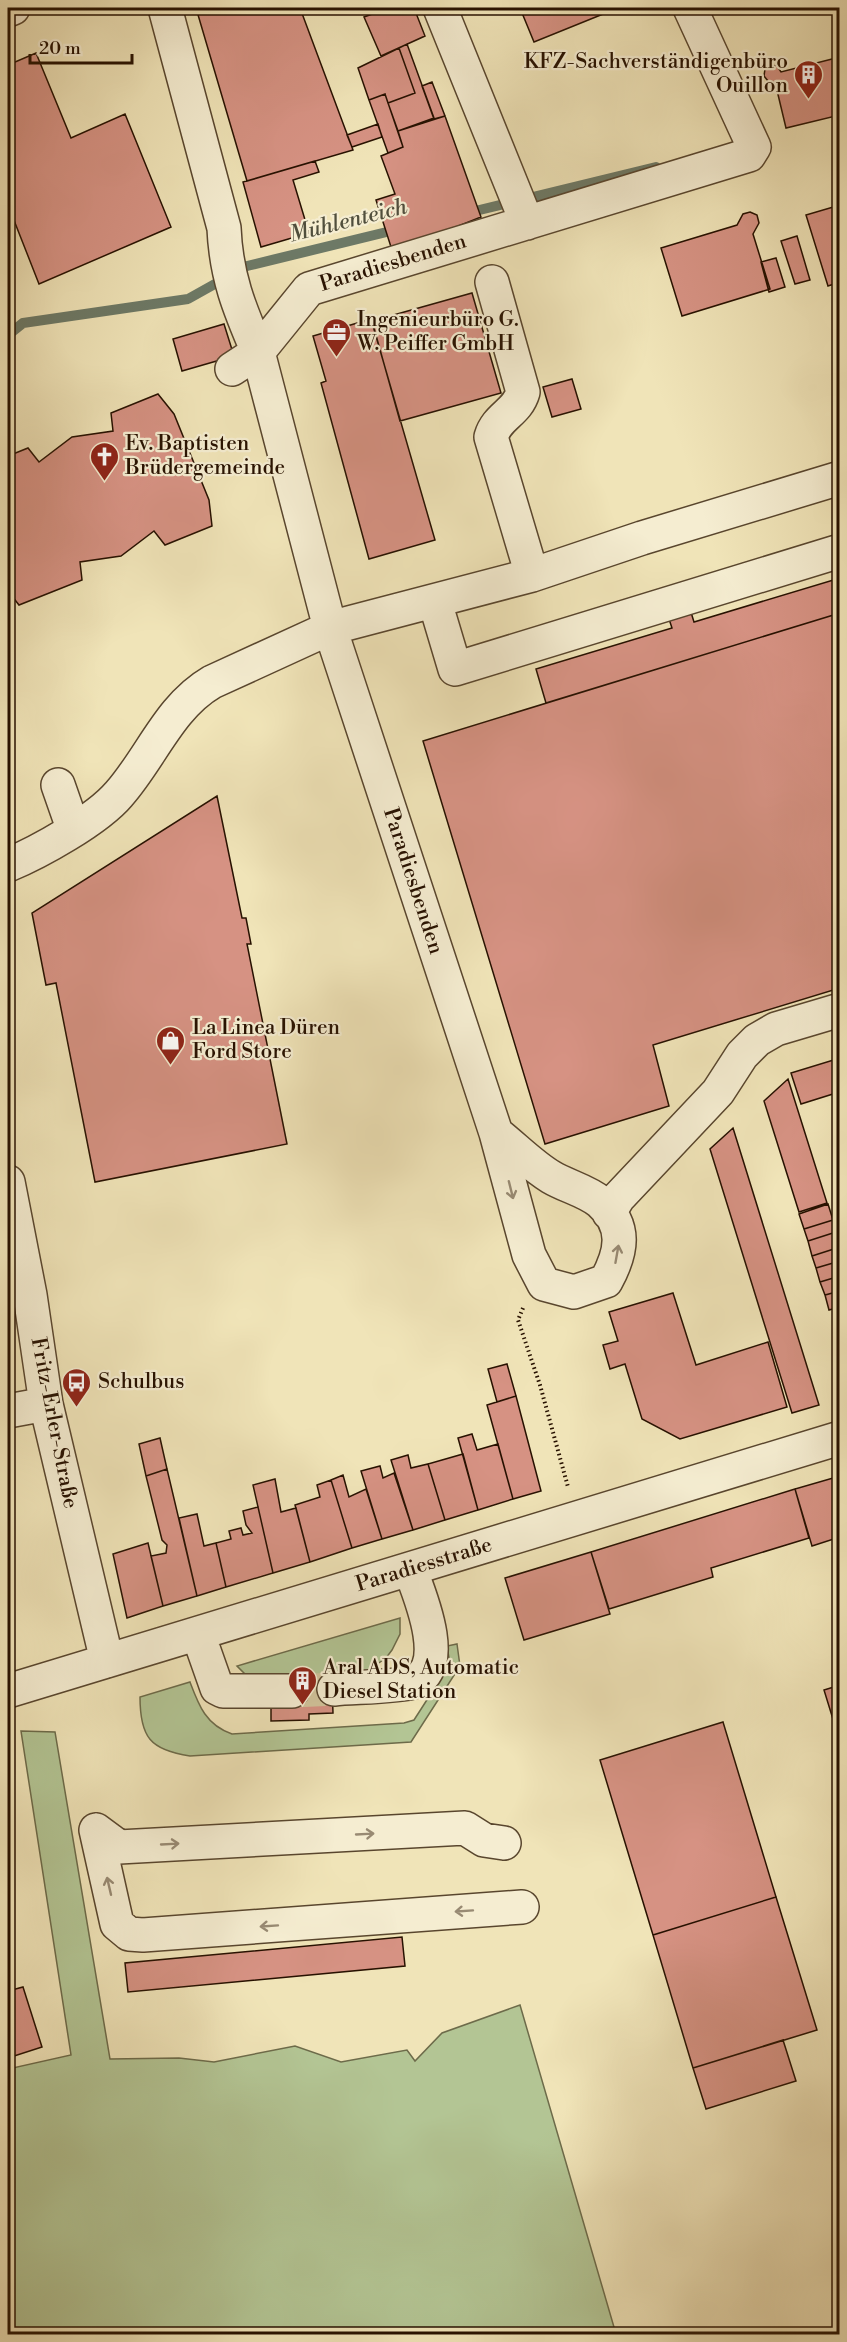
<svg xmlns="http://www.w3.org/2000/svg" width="847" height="2342" viewBox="0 0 847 2342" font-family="'Libre Bodoni',serif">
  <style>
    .green { fill: #b3c594; stroke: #6d6b4a; stroke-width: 1.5 }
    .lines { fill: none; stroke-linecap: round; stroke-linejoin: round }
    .stream { stroke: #6d7966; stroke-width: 10 }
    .building { fill: #d69283; stroke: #271100; stroke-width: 1.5 }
    .minor-tunnel { stroke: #d2c49c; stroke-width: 33; stroke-dasharray: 33 16; stroke-linecap: butt }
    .minor-casing { stroke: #59462e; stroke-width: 36 }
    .path { stroke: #271100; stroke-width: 4; stroke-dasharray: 1.5 3; stroke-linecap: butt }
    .minor { stroke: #f5edd1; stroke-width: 33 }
    .oneway { stroke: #988a73 }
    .labels { text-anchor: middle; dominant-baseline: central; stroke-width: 4.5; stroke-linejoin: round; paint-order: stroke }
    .poi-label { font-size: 21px; fill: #271100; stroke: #f5edd1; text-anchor: start }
    .street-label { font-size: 21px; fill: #271100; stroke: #f5edd1 }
    .water-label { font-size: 22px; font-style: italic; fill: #504e3c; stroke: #f5edd1 }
  </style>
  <rect width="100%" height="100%" fill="#f0e4b8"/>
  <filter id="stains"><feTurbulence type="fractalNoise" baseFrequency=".00333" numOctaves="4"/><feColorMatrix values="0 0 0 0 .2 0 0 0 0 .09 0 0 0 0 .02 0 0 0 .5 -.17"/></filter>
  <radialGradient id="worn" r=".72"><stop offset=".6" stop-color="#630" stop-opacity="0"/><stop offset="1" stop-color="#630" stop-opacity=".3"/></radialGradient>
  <path class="green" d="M 400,1618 L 400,1634 L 392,1650 L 386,1658 L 367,1671 L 261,1680 L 247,1676 L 237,1666 Z
    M 457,1644 L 460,1666 L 411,1742 L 190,1756 C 150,1750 140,1737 140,1697 L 190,1682 C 199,1706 206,1725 232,1734 L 404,1723 L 414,1720 L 450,1664 L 447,1646 Z
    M 21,1731 L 55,1732 L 110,2059 L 179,2058 L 214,2062 L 295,2046 L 341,2062 L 407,2050 L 415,2061 L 442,2033 L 520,2005 L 616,2334 L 8,2334 L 8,2069 L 71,2055 Z"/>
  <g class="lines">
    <path class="stream" d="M 467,213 L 656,167
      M 8,335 L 23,323 L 188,299 L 247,266 L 399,229"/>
  </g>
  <path class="building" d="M 196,8 L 300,8 L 353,150 L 247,181 Z
    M 389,8 L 414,8 L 425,36 L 381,56 L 364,17 Z
    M 520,8 L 618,8 L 534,42 Z
    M 407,44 L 434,118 L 398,131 L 388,103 L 415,93 L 399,48 Z
    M 399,48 L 415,93 L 388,103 L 385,94 L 369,100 L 358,68 Z
    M 36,53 L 71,138 L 125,114 L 171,227 L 39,284 L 8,205 L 8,65 Z
    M 840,57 L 840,115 L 786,128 L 775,82 L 768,81 L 764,76 L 765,69 L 770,65 L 777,66 L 781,72 Z
    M 432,82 L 445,116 L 434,119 L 422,86 Z
    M 385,94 L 403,147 L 388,153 L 369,100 Z
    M 445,116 L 481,217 L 416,243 L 391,247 L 376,200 L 395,194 L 381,156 L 403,147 L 398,131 Z
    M 378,124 L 382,137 L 352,147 L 347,135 Z
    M 315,161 L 319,172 L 293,180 L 309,233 L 261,247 L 243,182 Z
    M 840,205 L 840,282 L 828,286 L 806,215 Z
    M 750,212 L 757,215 L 759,223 L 753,234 L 770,289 L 682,316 L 661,248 L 737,225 L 743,214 Z
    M 797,236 L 810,280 L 795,284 L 781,241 Z
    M 776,258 L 785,287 L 769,292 L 761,262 Z
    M 472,293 L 501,393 L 400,421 L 372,321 Z
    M 840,301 L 840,325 L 833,303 Z
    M 371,319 L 435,540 L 369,559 L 321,383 L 326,381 L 313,336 Z
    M 224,324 L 234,356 L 182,371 L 173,339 Z
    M 572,379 L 581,409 L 552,417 L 543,387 Z
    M 158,394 L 174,414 L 209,500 L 212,526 L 165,545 L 154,531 L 121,556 L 80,562 L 82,580 L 19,605 L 8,591 L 8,456 L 28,448 L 39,462 L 72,437 L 113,431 L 111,413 Z
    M 840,578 L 840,613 L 546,703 L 536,669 L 672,628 L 668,616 L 690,609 L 694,622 Z
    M 840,613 L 840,988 L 653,1045 L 669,1106 L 545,1144 L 423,741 Z
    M 217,796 L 242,918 L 246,918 L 251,944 L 247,944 L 287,1144 L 95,1182 L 56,983 L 46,985 L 32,913 Z
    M 840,1058 L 840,1114 L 833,1094 L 801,1104 L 791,1073 Z
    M 788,1079 L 827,1203 L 799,1212 L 764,1101 Z
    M 733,1128 L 819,1405 L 792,1413 L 710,1149 Z
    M 828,1204 L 833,1220 L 804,1229 L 799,1214 Z
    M 833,1220 L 836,1232 L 808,1241 L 804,1229 Z
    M 836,1232 L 840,1247 L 812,1256 L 808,1241 Z
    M 840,1247 L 840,1261 L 816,1268 L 812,1256 Z
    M 840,1261 L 840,1276 L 820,1282 L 816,1268 Z
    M 840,1276 L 840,1291 L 825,1295 L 820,1282 Z
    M 840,1291 L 840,1307 L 829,1310 L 825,1295 Z
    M 673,1293 L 696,1365 L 768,1342 L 787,1407 L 680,1439 L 642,1419 L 625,1364 L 610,1369 L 603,1345 L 618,1341 L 609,1312 Z
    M 840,1310 L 840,1323 L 836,1324 L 833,1312 Z
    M 507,1364 L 516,1396 L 497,1402 L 488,1369 Z
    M 516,1396 L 541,1491 L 513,1499 L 487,1405 Z
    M 472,1434 L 477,1450 L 498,1444 L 513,1499 L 478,1510 L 458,1438 Z
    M 160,1438 L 167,1469 L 146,1476 L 139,1444 Z
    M 463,1454 L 478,1510 L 445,1520 L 428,1464 Z
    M 408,1455 L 411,1468 L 428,1464 L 445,1520 L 413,1530 L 391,1460 Z
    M 380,1466 L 383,1478 L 394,1473 L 413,1530 L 382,1539 L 361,1471 Z
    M 167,1469 L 197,1596 L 163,1606 L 151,1556 L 166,1553 L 167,1545 L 162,1540 L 146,1476 Z
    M 343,1475 L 349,1497 L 366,1489 L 382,1539 L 352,1548 L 331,1480 Z
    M 840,1476 L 840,1537 L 812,1546 L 795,1489 Z
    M 275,1479 L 281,1512 L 296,1508 L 310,1562 L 273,1573 L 253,1485 Z
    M 331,1480 L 352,1548 L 310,1562 L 295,1505 L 320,1497 L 317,1485 Z
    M 795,1489 L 809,1538 L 711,1568 L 713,1577 L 609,1609 L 591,1552 Z
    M 258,1507 L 273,1573 L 226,1587 L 216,1543 L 231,1539 L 229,1531 L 241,1528 L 243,1535 L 252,1533 L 246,1525 L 243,1511 Z
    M 197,1514 L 204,1546 L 216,1543 L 226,1587 L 197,1596 L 179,1518 Z
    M 148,1543 L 163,1606 L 127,1618 L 113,1554 Z
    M 591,1552 L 610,1614 L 524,1640 L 505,1578 Z
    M 332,1684 L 333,1713 L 309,1714 L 309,1720 L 271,1721 L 271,1698 L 293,1685 Z
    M 840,1685 L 840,1742 L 824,1690 Z
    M 723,1722 L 776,1897 L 653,1935 L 600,1760 Z
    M 776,1897 L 817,2030 L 693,2068 L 653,1935 Z
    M 402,1937 L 405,1966 L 128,1992 L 125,1963 Z
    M 23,1987 L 42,2047 L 8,2058 L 8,1991 Z
    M 783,2040 L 796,2081 L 706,2109 L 693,2068 Z"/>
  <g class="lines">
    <path class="minor-tunnel" d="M 292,1691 L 334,1689"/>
    <defs>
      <path id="minor" d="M 165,8 L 224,228 C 226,276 239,308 258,352 L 232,369
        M 440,8 L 527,223
        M 8,10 L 13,8
        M 492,282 L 523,392 C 517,413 497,416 491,437 L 532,575
        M 435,602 L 455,669 L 840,551
        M 58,785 L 73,828
        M 8,865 C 39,852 97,820 119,794 C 151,758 169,707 212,682 L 330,628 L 532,575 L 642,538 L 840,478
        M 496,1133 C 514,1147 531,1165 551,1177 C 566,1186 587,1191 600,1202 C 627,1226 622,1252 606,1281 L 574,1292 L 544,1284 L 529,1255 L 496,1133 L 330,628 L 258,352 L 309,289 L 749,155 L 754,147 L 690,8
        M 8,1182 L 30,1295 L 46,1404 L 107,1661
        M 609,1213 L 618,1198 L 718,1092 L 742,1055 L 757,1040 L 776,1029 L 840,1010
        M 8,1411 L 46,1404
        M 198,1634 L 217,1688 L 223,1691 L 292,1691
        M 334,1689 C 352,1687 398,1687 413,1682 C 451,1668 419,1593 410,1569
        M 8,1691 L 840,1438
        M 96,1830 L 117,1924 L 129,1934 L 143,1935 L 522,1907
        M 96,1830 L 119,1847 L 465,1828 L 484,1840 L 504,1843"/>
    </defs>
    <use href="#minor" class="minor-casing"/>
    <path class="path" d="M 523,1308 L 518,1320 L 540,1385 L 568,1487"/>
    <use href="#minor" class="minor"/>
  </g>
  <defs><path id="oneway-shaft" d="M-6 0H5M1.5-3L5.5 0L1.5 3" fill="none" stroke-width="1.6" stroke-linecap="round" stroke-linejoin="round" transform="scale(1.5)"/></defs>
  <g class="oneway">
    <use href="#oneway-shaft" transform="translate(511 1190) rotate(76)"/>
    <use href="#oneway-shaft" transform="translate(617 1254) rotate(-80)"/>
    <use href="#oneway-shaft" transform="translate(365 1834) rotate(-3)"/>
    <use href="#oneway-shaft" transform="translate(170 1844) rotate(-3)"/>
    <use href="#oneway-shaft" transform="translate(109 1886) rotate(-103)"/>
    <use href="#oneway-shaft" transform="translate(464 1911) rotate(176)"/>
    <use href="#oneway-shaft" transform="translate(269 1926) rotate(176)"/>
  </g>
  <defs>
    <symbol id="building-pin" viewBox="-11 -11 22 30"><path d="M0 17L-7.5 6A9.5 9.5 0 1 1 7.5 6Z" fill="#8f2418" stroke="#f5edd1"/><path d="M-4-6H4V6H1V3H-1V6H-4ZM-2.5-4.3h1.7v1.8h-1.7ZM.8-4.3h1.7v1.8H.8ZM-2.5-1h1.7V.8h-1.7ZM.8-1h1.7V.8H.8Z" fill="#fff"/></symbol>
    <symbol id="office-pin" viewBox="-11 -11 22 30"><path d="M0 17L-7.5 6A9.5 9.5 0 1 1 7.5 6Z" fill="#8f2418" stroke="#f5edd1"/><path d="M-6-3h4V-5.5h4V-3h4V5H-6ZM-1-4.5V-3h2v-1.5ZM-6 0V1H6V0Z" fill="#fff"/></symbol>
    <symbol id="church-pin" viewBox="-11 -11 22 30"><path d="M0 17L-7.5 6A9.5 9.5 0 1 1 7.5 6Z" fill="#8f2418" stroke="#f5edd1"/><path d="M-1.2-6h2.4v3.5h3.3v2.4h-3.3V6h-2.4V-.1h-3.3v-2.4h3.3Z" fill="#fff"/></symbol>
    <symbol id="shop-pin" viewBox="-11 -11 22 30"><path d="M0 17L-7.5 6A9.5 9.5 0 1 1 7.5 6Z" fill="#8f2418" stroke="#f5edd1"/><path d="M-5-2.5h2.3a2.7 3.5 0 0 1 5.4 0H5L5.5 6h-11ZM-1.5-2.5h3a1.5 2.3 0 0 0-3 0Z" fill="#fff"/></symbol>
    <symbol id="bus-pin" viewBox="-11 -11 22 30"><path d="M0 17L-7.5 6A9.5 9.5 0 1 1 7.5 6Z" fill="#8f2418" stroke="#f5edd1"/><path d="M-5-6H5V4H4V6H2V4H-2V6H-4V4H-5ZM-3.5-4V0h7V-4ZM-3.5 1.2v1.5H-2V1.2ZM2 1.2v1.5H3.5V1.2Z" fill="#fff"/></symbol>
  </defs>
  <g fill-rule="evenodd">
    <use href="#building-pin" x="792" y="58" width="33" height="45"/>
    <use href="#office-pin" x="320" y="316" width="33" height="45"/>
    <use href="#church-pin" x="88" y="440" width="33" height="45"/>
    <use href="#shop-pin" x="154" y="1024" width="33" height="45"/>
    <use href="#bus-pin" x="60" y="1366" width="33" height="45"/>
    <use href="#building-pin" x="286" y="1664" width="33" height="45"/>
  </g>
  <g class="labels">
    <g class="poi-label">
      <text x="788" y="62" text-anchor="end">KFZ-Sachverständigenbüro<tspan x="788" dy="24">Ouillon</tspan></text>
      <text x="357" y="320">Ingenieurbüro G.<tspan x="357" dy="24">W. Peiffer GmbH</tspan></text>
      <text x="125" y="444">Ev. Baptisten<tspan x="125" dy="24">Brüdergemeinde</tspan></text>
      <text x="192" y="1028">La Linea Düren<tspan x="192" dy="24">Ford Store</tspan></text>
      <text x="98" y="1382">Schulbus</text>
      <text x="323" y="1668">Aral ADS, Automatic<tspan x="323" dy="24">Diesel Station</tspan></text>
    </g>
    <g class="street-label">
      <text transform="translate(393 263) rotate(-17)">Paradiesbenden</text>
      <text transform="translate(413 881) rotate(72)">Paradiesbenden</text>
      <text transform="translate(54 1423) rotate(79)">Fritz-Erler-Straße</text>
      <text transform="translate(424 1565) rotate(-17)">Paradiesstraße</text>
    </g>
    <g class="water-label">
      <text transform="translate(348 221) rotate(-14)">Mühlenteich</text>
    </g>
  </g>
  <rect width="847" height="2342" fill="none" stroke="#f0e4b8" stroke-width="30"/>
  <rect x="9" y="9" width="829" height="2324" fill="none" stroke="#271100" stroke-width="3"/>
  <rect x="15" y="15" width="817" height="2312" fill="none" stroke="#271100" stroke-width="1.5"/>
  <path d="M30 54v9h102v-9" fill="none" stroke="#271100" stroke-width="3"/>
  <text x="39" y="54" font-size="18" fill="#271100" stroke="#f5edd1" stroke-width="4.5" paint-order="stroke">20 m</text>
  <rect width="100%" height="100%" filter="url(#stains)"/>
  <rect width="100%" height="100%" fill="url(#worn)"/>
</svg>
